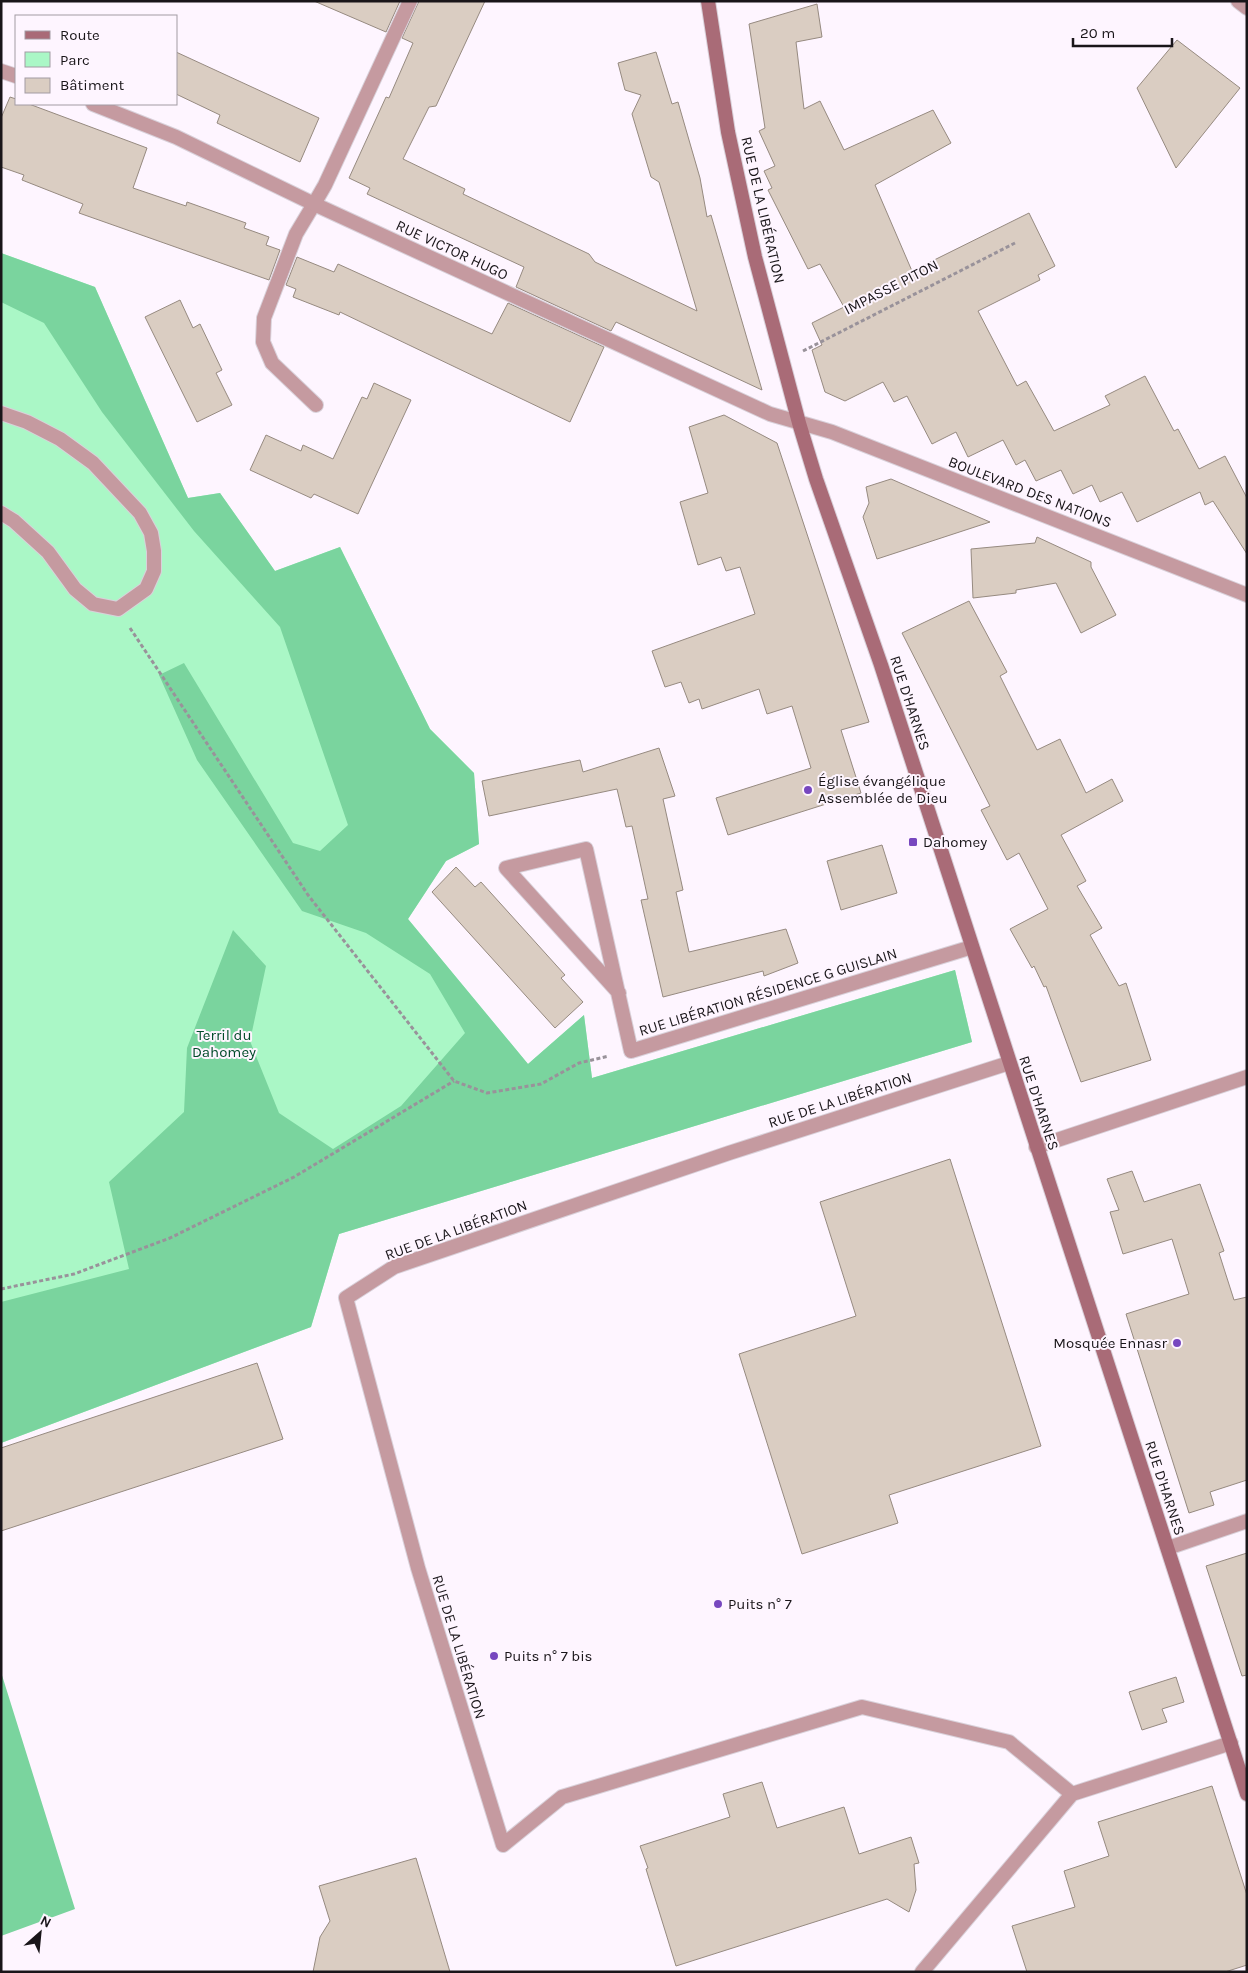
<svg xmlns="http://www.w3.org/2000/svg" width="1248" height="1973" viewBox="0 0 1248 1973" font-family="Karla,sans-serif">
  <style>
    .green { fill: #aaf7c6 }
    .forest { fill: #7ad49e }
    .building { fill: #dacdc2; stroke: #968a80 }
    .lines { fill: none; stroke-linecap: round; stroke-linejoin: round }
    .service-casing { stroke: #d9d1da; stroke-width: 16 }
    .minor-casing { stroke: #d9d1da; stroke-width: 16 }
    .secondary-casing { stroke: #d9d1da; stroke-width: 16 }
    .path { stroke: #99929a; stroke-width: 3; stroke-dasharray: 4 2.5; stroke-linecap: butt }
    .service { stroke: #c59aa0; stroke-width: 14 }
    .minor { stroke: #c59aa0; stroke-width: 14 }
    .secondary { stroke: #a96b77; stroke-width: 14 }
    .poi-dot { fill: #7747bf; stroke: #fef5ff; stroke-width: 2 }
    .labels { text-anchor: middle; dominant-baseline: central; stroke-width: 4; stroke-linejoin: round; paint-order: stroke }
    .street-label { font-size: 15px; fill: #191519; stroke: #fef5ff }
    .poi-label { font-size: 15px; fill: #191519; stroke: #fef5ff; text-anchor: start }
    .park-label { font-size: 15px; fill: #004b29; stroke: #fef5ff }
  </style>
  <rect width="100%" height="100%" fill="#fef5ff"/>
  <path class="green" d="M 1,253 L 95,287 L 188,498 L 220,493 L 275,571 L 340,547 L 430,729 L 474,773 L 479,844 L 446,861 L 408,919 L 528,1064 L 584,1015 L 592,1078 L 955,970 L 972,1042 L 339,1234 L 311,1327 L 1,1443 Z"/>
  <path class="forest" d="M 1,253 L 95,287 L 188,498 L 220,493 L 275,571 L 340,547 L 430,729 L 474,773 L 479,844 L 446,861 L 408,919 L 528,1064 L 584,1015 L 592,1078 L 955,970 L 972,1042 L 339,1234 L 311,1327 L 1,1443 L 1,1302 L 129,1269 L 109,1182 L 184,1112 L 187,1048 L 233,930 L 266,966 L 250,1041 L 279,1113 L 333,1149 L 401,1106 L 465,1033 L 430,974 L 366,933 L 302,911 L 197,760 L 159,675 L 184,663 L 293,843 L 320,851 L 348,825 L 280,627 L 194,531 L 102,412 L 44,323 L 1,302 Z
    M 1,1672 L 75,1909 L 1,1936 Z"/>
  <path class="building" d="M 314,1 L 400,1 L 386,32 Z
    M 419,1 L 485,1 L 436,106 L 429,107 L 403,159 L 465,189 L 463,194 L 589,254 L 595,262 L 697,311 L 659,182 L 651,177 L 632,114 L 641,95 L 625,90 L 618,63 L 656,52 L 672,104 L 678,102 L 700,178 L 707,217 L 711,215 L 762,390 L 616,322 L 611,331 L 516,287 L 524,267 L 367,194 L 370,188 L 349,178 L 386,97 L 389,98 L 413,43 L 402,38 Z
    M 817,4 L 822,37 L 796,42 L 804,109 L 820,101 L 844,150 L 933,110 L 951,143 L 875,185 L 912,271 L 1029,213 L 1055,266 L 1038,275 L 1040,280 L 978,311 L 1017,386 L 1026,381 L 1054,431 L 1110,405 L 1105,396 L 1145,376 L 1174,431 L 1178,429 L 1199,469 L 1225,456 L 1247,498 L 1247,554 L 1213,501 L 1205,505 L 1200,492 L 1137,522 L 1122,492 L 1100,502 L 1092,485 L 1073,494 L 1061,470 L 1036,481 L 1025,460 L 1016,465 L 1003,440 L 968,457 L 956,432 L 932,444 L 907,396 L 894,402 L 883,382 L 845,401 L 825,392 L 812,350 L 822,345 L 812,323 L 844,307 L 820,264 L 808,269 L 768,190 L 772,188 L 764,171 L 775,166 L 759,131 L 765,128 L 749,24 Z
    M 1177,40 L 1240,88 L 1176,168 L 1137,88 Z
    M 176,52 L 319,118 L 300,162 L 217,123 L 220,115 L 176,94 Z
    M 10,97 L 16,99 L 16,104 L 29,104 L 147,148 L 133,188 L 186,206 L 187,202 L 246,223 L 244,228 L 269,237 L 266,245 L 280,250 L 269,280 L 79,213 L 83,204 L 22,180 L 24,175 L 1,167 L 1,118 Z
    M 297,257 L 334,272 L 338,264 L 492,334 L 508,303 L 604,347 L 570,422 L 340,312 L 339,315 L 293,297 L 296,289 L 286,285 Z
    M 180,300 L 193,328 L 200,324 L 222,370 L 216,373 L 232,405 L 197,422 L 145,317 Z
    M 374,383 L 411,400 L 358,514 L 314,494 L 311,498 L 250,470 L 266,435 L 301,451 L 303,445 L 333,459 L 362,397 L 367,399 Z
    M 724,415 L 777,443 L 869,722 L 841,730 L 861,793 L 728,835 L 716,798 L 811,768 L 792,706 L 767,714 L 759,689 L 702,709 L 699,699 L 689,703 L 681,682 L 665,687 L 652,651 L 755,614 L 740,567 L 726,571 L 721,557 L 698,565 L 680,502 L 708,493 L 689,427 Z
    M 891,479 L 990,522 L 877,559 L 863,517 L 869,503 L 866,487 Z
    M 1037,537 L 1091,562 L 1091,567 L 1116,615 L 1081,633 L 1056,583 L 1016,590 L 1016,593 L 973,598 L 971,549 L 1035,543 Z
    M 969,601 L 1007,672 L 1000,676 L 1037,750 L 1060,739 L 1086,793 L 1112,779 L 1123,801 L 1061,835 L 1086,881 L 1077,886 L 1102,928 L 1090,935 L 1119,986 L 1126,983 L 1151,1060 L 1081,1082 L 1046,986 L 1044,987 L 1034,966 L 1032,968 L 1010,929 L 1048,909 L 1019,853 L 1007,860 L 981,810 L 990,806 L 902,633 Z
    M 659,748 L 675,796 L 663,799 L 683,890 L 676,892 L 689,952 L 786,929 L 798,963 L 764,976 L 763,971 L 663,997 L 641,900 L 648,899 L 632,826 L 626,827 L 617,789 L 489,816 L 482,781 L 580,760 L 583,772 Z
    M 882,845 L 897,893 L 841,910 L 827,861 Z
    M 456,867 L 475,887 L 481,882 L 565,975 L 561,978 L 583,1002 L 555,1028 L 432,892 Z
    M 950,1159 L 1041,1446 L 889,1495 L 898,1523 L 802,1554 L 739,1354 L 856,1316 L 820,1202 Z
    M 1132,1171 L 1144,1202 L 1200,1184 L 1224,1251 L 1219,1253 L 1234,1300 L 1247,1297 L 1247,1480 L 1210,1492 L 1214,1505 L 1189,1513 L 1126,1314 L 1189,1294 L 1172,1239 L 1123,1254 L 1110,1212 L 1119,1210 L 1107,1179 Z
    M 257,1363 L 283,1439 L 1,1531 L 1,1448 Z
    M 1247,1553 L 1247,1675 L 1242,1676 L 1206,1566 Z
    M 1176,1677 L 1184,1702 L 1162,1709 L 1167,1722 L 1142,1730 L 1129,1692 Z
    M 762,1782 L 777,1828 L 844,1807 L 859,1854 L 911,1837 L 919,1863 L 914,1864 L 916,1890 L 909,1912 L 887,1899 L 676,1966 L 646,1869 L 648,1868 L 640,1846 L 730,1817 L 723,1794 Z
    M 1212,1786 L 1247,1895 L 1247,1965 L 1225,1972 L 1027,1972 L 1012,1926 L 1075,1907 L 1064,1871 L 1109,1856 L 1098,1822 Z
    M 416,1858 L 450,1972 L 313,1972 L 320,1937 L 330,1921 L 319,1886 Z"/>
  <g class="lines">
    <defs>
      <path id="service" d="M 314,204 L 296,234 L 264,318 L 263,342 L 272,363 L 316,405
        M 1,413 L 27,422 L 60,439 L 93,463 L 140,513 L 151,533 L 154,551 L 154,571 L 146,589 L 118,609 L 93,604 L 75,589 L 48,552 L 14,521 L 1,513
        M 1009,1063 L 729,1153 L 394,1267 L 346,1298 L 418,1568 L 503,1845 L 562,1797 L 862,1707 L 1009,1742 L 1072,1794 L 1231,1743
        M 1036,1147 L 1247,1077
        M 922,1972 L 1072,1794"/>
      <path id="minor" d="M 1238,1 L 1247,8
        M 1,71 L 16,76
        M 93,104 L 176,137 L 314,204 L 770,414 L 832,432 L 1247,595
        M 314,204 L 325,185 L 410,1
        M 619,993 L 506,868 L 586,849 L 631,1051 L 972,947
        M 1168,1548 L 1247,1521"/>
      <path id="secondary" d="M 708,1 L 728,132 L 755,257 L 799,423 L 816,479 L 881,665 L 1247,1794"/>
    </defs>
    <use href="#service" class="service-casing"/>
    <use href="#minor" class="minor-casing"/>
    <use href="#secondary" class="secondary-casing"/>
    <path class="path" d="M 803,351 L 1015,243
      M 130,628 L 308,895 L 454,1081 L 487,1093 L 541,1084 L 579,1063 L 609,1056
      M 1,1289 L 74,1274 L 170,1238 L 294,1177 L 454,1081"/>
    <use href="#service" class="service"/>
    <use href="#minor" class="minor"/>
    <use href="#secondary" class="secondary"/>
  </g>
  <g class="poi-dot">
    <circle cx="808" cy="790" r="5"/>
    <rect x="908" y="837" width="10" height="10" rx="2.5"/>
    <circle cx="1177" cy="1343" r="5"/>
    <circle cx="718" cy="1604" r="5"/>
    <circle cx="494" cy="1656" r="5"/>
  </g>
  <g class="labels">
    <g class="street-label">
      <text transform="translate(763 210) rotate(77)">RUE DE LA LIBÉRATION</text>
      <text transform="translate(452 250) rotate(25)">RUE VICTOR HUGO</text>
      <text transform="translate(891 287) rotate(-27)">IMPASSE PITON</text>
      <text transform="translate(1030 492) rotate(21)">BOULEVARD DES NATIONS</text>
      <text transform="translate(910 703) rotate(72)">RUE D'HARNES</text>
      <text transform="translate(768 992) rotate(-17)">RUE LIBÉRATION RÉSIDENCE G GUISLAIN</text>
      <text transform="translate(840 1100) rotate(-18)">RUE DE LA LIBÉRATION</text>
      <text transform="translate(1039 1103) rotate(72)">RUE D'HARNES</text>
      <text transform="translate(456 1230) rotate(-20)">RUE DE LA LIBÉRATION</text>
      <text transform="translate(1165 1488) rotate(72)">RUE D'HARNES</text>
      <text transform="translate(459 1647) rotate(73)">RUE DE LA LIBÉRATION</text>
    </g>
    <g class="poi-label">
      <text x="818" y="781">Église évangélique<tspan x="818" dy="17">Assemblée de Dieu</tspan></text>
      <text x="923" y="842">Dahomey</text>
      <text x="1167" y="1343" text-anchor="end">Mosquée Ennasr</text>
      <text x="728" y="1604">Puits n° 7</text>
      <text x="504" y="1656">Puits n° 7 bis</text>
    </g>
    <g class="park-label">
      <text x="224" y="1035">Terril du<tspan x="224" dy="17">Dahomey</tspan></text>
    </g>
  </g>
  <rect width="1248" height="1973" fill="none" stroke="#191519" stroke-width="5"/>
  <rect x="15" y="15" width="162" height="90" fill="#fef5ff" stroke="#a29ba3"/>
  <rect x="25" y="31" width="25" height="8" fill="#a96b77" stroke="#a29ba3"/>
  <text x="60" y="40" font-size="15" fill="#191519">Route</text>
  <rect x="25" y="52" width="25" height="15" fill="#aaf7c6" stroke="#a29ba3"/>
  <text x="60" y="65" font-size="15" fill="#191519">Parc</text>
  <rect x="25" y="78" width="25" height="15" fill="#dacdc2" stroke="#a29ba3"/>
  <text x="60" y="90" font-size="15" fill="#191519">Bâtiment</text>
  <g transform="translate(40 1933) rotate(27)" stroke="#fef5ff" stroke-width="4" paint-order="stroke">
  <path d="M0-4L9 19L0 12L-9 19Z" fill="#191519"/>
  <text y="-8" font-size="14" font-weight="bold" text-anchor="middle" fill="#191519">N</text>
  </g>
  <path d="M1073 38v8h99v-8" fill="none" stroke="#191519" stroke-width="2.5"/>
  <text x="1080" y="38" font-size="15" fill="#191519" stroke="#fef5ff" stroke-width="4" paint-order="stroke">20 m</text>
</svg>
